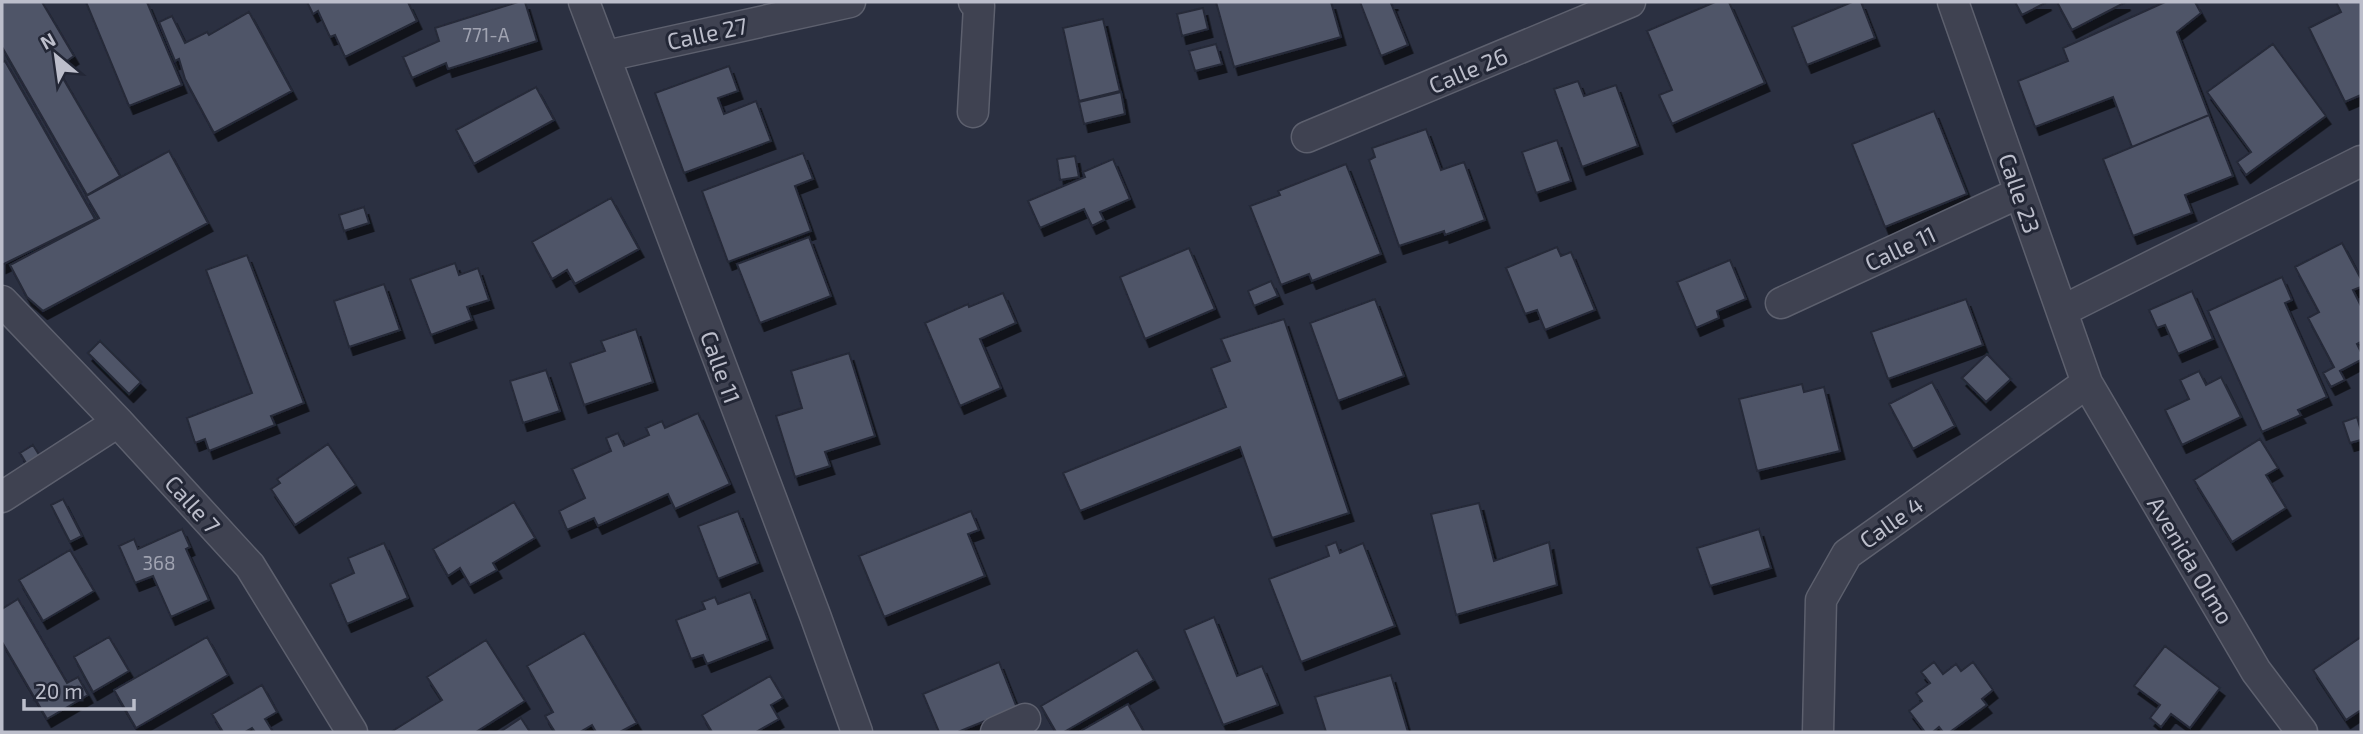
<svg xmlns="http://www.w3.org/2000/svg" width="2363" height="734" viewBox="0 0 2363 734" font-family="'Exo 2',sans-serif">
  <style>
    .building { fill: #4f5467; stroke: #252938; stroke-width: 2; filter: url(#shadow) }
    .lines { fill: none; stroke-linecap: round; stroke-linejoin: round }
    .minor-casing { stroke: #5d606e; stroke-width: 33 }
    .minor { stroke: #3f4251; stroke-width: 30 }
    .labels { text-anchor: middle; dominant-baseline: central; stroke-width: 6; stroke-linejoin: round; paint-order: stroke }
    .number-label { font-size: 19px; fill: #a1a4b2 }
    .street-label { font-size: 23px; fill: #bcbecb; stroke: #232736 }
  </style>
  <defs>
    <filter id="shadow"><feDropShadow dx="4.5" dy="8" stdDeviation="0" flood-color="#0009"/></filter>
  </defs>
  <rect width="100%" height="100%" fill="#2b3041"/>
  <path class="building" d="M 2,2 L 42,2 L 74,56 L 57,68 L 120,176 L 87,195 L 2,47 Z
    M 86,2 L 147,2 L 182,85 L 129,106 Z
    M 307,2 L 408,2 L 417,21 L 345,57 L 335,35 L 330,37 L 318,11 L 313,14 Z
    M 518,2 L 525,2 L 537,41 L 448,69 L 446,63 L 412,78 L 403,57 L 439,41 L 435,28 Z
    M 1216,2 L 1331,2 L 1341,37 L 1234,67 Z
    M 1360,2 L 1394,2 L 1391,3 L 1408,45 L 1381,56 Z
    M 1715,2 L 1729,2 L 1765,83 L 1672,124 L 1659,95 L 1672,90 L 1647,31 Z
    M 1852,2 L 1861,2 L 1875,38 L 1807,65 L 1792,27 Z
    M 2015,2 L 2047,2 L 2022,15 Z
    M 2057,2 L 2126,2 L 2072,30 Z
    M 2165,2 L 2195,2 L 2201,13 L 2177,32 L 2209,115 L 2132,147 L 2113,97 L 2035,127 L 2018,81 L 2068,61 L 2063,48 Z
    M 2336,2 L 2361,2 L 2361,95 L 2345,102 L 2309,28 L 2341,12 Z
    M 1203,8 L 1208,29 L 1182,36 L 1177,14 Z
    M 249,12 L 292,91 L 214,133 L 185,79 L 179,59 L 175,61 L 159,22 L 172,16 L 185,43 L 207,32 L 209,35 Z
    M 1103,19 L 1120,91 L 1079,101 L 1063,28 Z
    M 1216,44 L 1222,64 L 1195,71 L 1189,51 Z
    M 2273,44 L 2326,116 L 2246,175 L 2237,162 L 2251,152 L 2207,92 Z
    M 5,61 L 95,219 L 2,265 L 2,62 Z
    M 729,66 L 738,91 L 718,98 L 724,114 L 756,101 L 771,141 L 684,173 L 655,93 Z
    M 1578,81 L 1584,96 L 1616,85 L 1638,146 L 1582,167 L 1554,89 Z
    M 536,87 L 554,120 L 474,164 L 456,130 Z
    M 1121,92 L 1125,114 L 1084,124 L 1079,102 Z
    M 1934,111 L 1967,194 L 1885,227 L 1852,144 Z
    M 2209,115 L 2233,176 L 2185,195 L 2192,213 L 2133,236 L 2103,159 Z
    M 1426,129 L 1441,170 L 1464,162 L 1485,220 L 1445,235 L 1444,231 L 1399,246 L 1369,160 L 1375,157 L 1372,148 Z
    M 1557,140 L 1571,181 L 1536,193 L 1522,152 Z
    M 169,151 L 208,223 L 43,311 L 27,297 L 10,265 L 99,218 L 86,196 Z
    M 803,153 L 813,179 L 795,186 L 811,231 L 728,262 L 702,191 Z
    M 1075,156 L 1079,177 L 1060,180 L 1057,159 Z
    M 1113,159 L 1130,199 L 1100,212 L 1104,220 L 1092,226 L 1084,209 L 1040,228 L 1028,201 L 1085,177 L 1083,172 Z
    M 1346,164 L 1381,254 L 1312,281 L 1309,274 L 1281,285 L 1250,206 L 1280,195 L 1278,191 Z
    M 611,198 L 639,249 L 575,284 L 567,270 L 552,279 L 532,242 Z
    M 364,207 L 369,223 L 344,231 L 339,215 Z
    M 809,237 L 831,296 L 760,323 L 737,264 Z
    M 2342,243 L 2361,279 L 2361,287 L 2353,290 L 2361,306 L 2361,342 L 2357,344 L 2361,352 L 2361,360 L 2340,371 L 2345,380 L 2331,387 L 2323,373 L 2334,367 L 2308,318 L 2319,312 L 2295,267 Z
    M 1557,247 L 1561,256 L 1571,252 L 1595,310 L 1545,330 L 1537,310 L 1525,314 L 1506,268 Z
    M 1189,248 L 1215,309 L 1145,339 L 1120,277 Z
    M 247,255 L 304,403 L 271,416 L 275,425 L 209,451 L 205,439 L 195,443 L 187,418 L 252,393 L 206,270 Z
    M 1730,260 L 1746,299 L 1717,311 L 1719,318 L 1696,328 L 1677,282 Z
    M 455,263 L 459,275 L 478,268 L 489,300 L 467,307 L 472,320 L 431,335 L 410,279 Z
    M 2282,277 L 2292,300 L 2285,303 L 2327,397 L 2298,410 L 2301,415 L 2262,432 L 2208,311 Z
    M 1271,281 L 1278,296 L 1254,306 L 1248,291 Z
    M 384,284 L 400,330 L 349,347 L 334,301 Z
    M 2192,291 L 2213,339 L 2178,354 L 2165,325 L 2157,328 L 2149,310 Z
    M 1003,293 L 1016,323 L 980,339 L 1001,388 L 960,406 L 925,323 L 968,304 L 969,307 Z
    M 1375,299 L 1404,376 L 1338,401 L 1310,323 Z
    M 1966,299 L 1983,345 L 1888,379 L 1871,332 Z
    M 1284,319 L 1349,513 L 1272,538 L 1240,447 L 1080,511 L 1063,473 L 1226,407 L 1211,368 L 1230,361 L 1221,339 Z
    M 636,329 L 653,382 L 584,405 L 570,363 L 605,351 L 601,341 Z
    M 100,341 L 141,382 L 129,394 L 88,353 Z
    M 849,353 L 875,436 L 825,452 L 830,466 L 795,477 L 776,416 L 802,408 L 791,371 Z
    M 1987,354 L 2011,379 L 1986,402 L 1962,378 Z
    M 546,370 L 560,411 L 523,423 L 510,381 Z
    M 2199,371 L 2206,385 L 2221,377 L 2241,417 L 2182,445 L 2165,410 L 2189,399 L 2180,380 Z
    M 1932,382 L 1955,426 L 1913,449 L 1889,404 Z
    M 1802,384 L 1804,392 L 1824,387 L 1840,451 L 1757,471 L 1739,399 Z
    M 698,413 L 730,484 L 675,509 L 668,494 L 598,526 L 594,518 L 567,530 L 559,511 L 585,498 L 572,469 L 611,451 L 606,438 L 618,433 L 624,446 L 649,435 L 646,428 L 662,421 L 665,428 Z
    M 2357,417 L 2361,431 L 2361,440 L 2350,443 L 2343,422 Z
    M 2260,439 L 2278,468 L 2266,475 L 2286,508 L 2232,542 L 2194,480 Z
    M 328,444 L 356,485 L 295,525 L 271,489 L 280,483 L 277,479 Z
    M 33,445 L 41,458 L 28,466 L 20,453 Z
    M 63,499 L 82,536 L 70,542 L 51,505 Z
    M 514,502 L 535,538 L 493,563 L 497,570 L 470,585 L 460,568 L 448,576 L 433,549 Z
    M 1479,503 L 1494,561 L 1549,542 L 1557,585 L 1456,615 L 1431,514 Z
    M 738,511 L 758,563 L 718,579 L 698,526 Z
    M 971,511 L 979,530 L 968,534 L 985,576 L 884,617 L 859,556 Z
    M 182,529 L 190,547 L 186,549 L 209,600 L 171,617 L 153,576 L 135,583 L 119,546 L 134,539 L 138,549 Z
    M 1759,529 L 1771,568 L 1710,586 L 1697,548 Z
    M 1336,542 L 1340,553 L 1363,543 L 1395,626 L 1301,662 L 1269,579 L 1329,556 L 1326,546 Z
    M 384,543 L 408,598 L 347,624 L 330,584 L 354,573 L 348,558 Z
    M 70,550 L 94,591 L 43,621 L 19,580 Z
    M 750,592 L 768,640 L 707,664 L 703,655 L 691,659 L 676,620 L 705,609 L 702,602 L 715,597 L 718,604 Z
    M 18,599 L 67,683 L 78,677 L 88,695 L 47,719 L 2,642 L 2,609 Z
    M 1214,617 L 1237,676 L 1262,666 L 1278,705 L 1223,725 L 1184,630 Z
    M 584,633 L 637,723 L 620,732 L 596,732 L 592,725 L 580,732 L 555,732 L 545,716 L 553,712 L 527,666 Z
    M 109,637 L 129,671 L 93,692 L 74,657 Z
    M 207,637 L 228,675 L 136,728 L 114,690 Z
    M 2361,637 L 2361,710 L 2346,720 L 2313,670 Z
    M 486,640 L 525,701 L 476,732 L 391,732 L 442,700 L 427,677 Z
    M 2165,646 L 2220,688 L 2190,728 L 2171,714 L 2161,727 L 2150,718 L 2160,705 L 2134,686 Z
    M 1137,650 L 1154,680 L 1064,732 L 1056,732 L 1041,706 Z
    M 999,662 L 1017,708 L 958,732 L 939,732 L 923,694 Z
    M 1934,662 L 1943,674 L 1956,664 L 1961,671 L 1973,662 L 1993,690 L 1982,699 L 1987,705 L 1950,732 L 1943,732 L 1939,727 L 1933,732 L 1925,732 L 1909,711 L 1922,701 L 1916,693 L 1930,683 L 1921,672 Z
    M 1391,675 L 1408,732 L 1326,732 L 1315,697 Z
    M 770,676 L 783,698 L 771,705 L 779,719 L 756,732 L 712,732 L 702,715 Z
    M 262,685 L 277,712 L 265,719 L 273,732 L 255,732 L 252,728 L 245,732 L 223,732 L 212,714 Z
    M 1128,704 L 1144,732 L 1079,732 Z
    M 521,718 L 530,732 L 500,732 Z"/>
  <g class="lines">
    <defs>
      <path id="minor" d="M 584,2 L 815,615 L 857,732
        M 1953,2 L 2087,383 L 2256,671 L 2302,732
        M 606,56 L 850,2
        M 973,112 L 979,6 L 974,2
        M 1307,137 L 1630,2
        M 2,301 L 118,422 L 250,566 L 352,732
        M 1781,303 L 2019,193
        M 2062,311 L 2361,161
        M 2,497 L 118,422
        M 996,732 L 1025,719
        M 1818,732 L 1821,600 L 1847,554 L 2087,383"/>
    </defs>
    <use href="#minor" class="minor-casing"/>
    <use href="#minor" class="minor"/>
  </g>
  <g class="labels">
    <g class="number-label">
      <text x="486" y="34">771-A</text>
      <text x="159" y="562">368</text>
    </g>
    <g class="street-label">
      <text transform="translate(707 33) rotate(-12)">Calle 27</text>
      <text transform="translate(1468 70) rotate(-23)">Calle 26</text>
      <text transform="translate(2020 193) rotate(71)">Calle 23</text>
      <text transform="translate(1900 248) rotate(-25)">Calle 11</text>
      <text transform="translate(721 367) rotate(70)">Calle 11</text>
      <text transform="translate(193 504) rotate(48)">Calle 7</text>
      <text transform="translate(1891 522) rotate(-35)">Calle 4</text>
      <text transform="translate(2191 560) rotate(59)">Avenida Olmo</text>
    </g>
  </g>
  <rect width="2363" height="734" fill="none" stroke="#bcbecb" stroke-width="7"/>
  <g transform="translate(56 56) rotate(331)" stroke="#232736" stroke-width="5" paint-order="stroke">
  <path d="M0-5L12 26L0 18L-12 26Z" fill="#bcbecb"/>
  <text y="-10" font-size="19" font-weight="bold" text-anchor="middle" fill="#bcbecb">N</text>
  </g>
  <path d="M24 699v10h110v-10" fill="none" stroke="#bcbecb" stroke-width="3.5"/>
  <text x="35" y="699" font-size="21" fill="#bcbecb" stroke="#232736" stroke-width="5" paint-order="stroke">20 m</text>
</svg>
